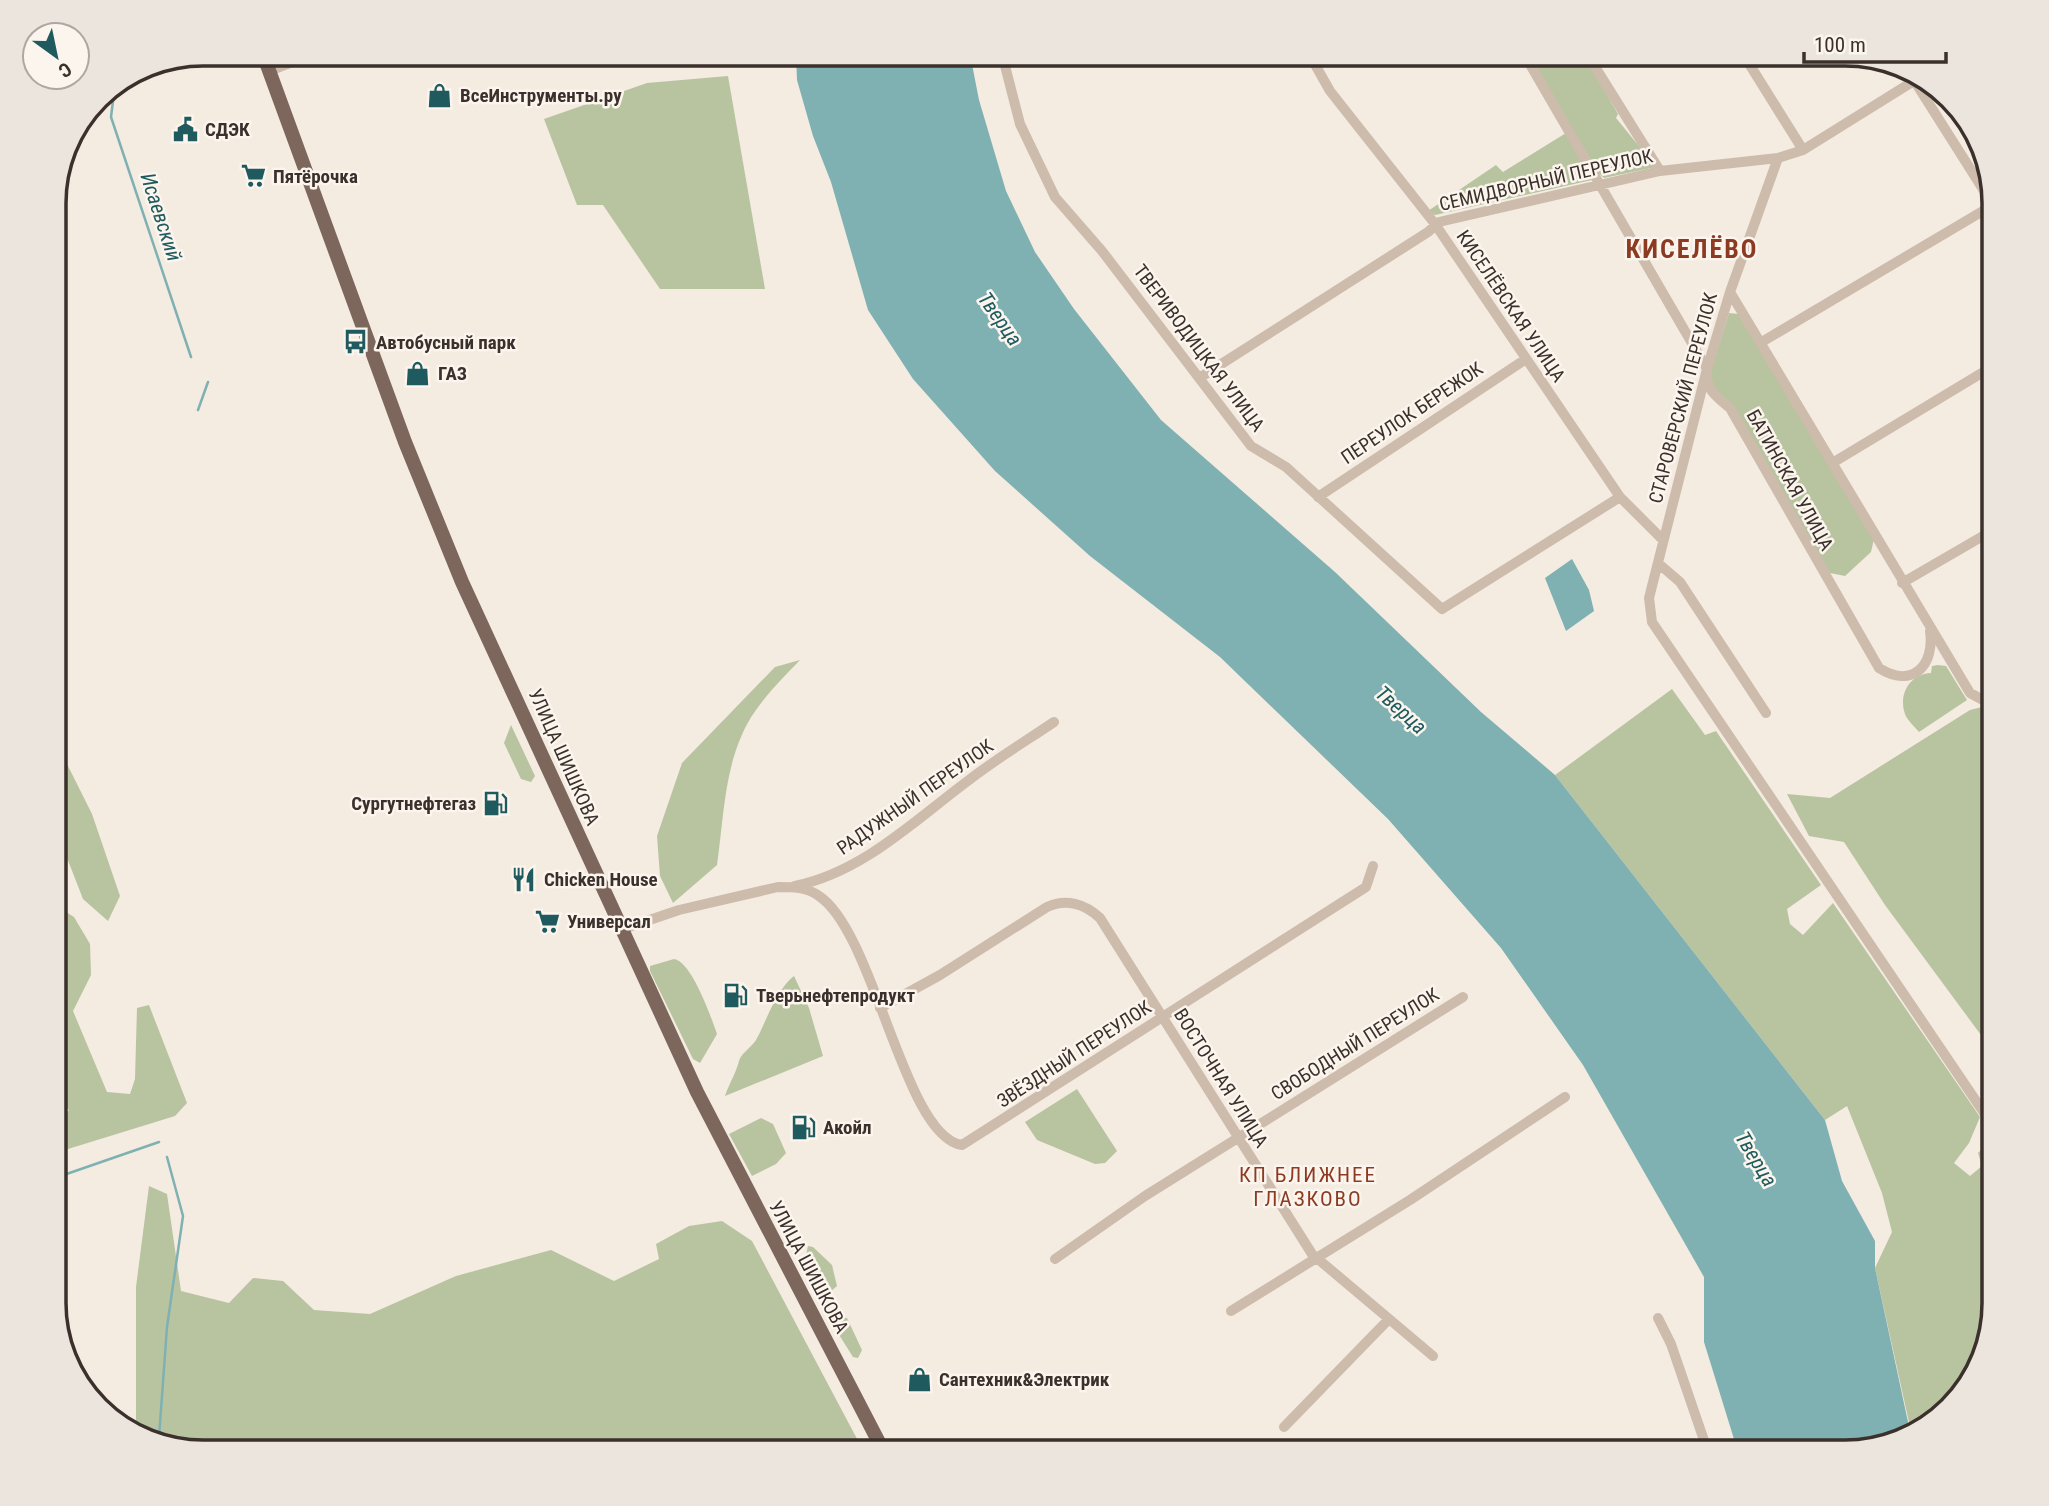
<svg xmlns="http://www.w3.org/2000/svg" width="2049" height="1506" viewBox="0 0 2049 1506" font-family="'Roboto Condensed',sans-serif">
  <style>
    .green { fill: #b8c4a0 }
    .water { fill: #7fb0b2 }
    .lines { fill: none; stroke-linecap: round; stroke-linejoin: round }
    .stream { stroke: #7fb0b2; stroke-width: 2.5 }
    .minor { stroke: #cdbbac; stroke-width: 10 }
    .major { stroke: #7d675c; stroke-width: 14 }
    .labels { text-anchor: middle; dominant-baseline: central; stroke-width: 5; stroke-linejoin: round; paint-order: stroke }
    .poi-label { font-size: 19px; font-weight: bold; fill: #3b302b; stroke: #fbf5ee; text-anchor: start }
    .street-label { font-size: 19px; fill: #3b302b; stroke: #fbf5ee }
    .water-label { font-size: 21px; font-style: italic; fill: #1f5a5e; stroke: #fbf5ee }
    .neighbourhood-label { font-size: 21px; letter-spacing: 2px; fill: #8c3b22; stroke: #fbf5ee }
    .district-label { font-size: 26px; font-weight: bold; letter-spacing: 2px; fill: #8c3b22; stroke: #fbf5ee }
    .rim { fill: none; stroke: #3b302b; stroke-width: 3.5 }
  </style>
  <rect width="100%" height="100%" fill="#f4ebe1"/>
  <path class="green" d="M 1527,54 L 1583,54 L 1618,114 L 1616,118 L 1656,167 L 1604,178 L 1597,172 Z
    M 728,76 L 765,289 L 660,289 L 603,205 L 577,205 L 544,119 L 647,83 Z
    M 1566,133 L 1592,180 L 1435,215 L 1428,211 L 1496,165 L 1503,172 Z
    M 1729,313 L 1738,314 L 1874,539 L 1871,552 L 1845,576 L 1830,573 L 1713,388 L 1709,377 Z
    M 800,660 C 778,683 753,707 741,737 C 724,776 723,824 717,865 L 673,903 L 660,876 L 657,836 L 682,763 L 775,667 Z
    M 1938,665 L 1946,666 L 1967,700 L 1919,732 C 1915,727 1907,720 1905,714 C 1898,694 1910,674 1931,673 L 1932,666 Z
    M 1672,689 L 1705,735 L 1716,731 L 1821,885 L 1787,909 L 1790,924 L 1803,935 L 1833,903 L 1980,1117 L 1969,1143 L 1954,1163 L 1970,1176 L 1982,1166 L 1978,1153 L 1994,1137 L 1995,1303 L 1964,1393 L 1912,1436 L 1875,1268 L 1892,1232 L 1882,1193 L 1847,1106 L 1825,1120 L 1555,775 Z
    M 1986,706 L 1995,707 L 1995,1054 L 1885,905 L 1844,842 L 1809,836 L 1787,794 L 1830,798 L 1970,710 Z
    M 511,725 L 535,776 L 531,782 L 521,779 L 504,743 Z
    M 55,740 L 92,814 L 120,896 L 108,921 L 83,899 L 55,827 Z
    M 55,905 L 74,917 L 90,944 L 91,975 L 73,1011 L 107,1092 L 130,1094 L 135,1079 L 137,1008 L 149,1005 L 187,1103 L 175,1116 L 55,1153 L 55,1125 L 57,1127 L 69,1110 L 55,1093 Z
    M 674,959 C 692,962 711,1017 717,1034 L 700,1063 L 693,1059 L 650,971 L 650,966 Z
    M 794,976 L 809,1008 L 823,1056 L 725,1096 C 729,1084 736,1073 739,1061 C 741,1053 752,1047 756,1040 C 767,1020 776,990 794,976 Z
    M 1077,1089 L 1117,1151 L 1105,1163 L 1095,1164 L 1037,1140 L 1025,1122 Z
    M 761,1118 L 773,1124 L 786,1153 L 776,1164 L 752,1176 L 729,1134 Z
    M 149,1186 L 167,1194 L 181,1291 L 229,1303 L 253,1278 L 283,1281 L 314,1310 L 370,1314 L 456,1276 L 551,1250 L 614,1281 L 659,1259 L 656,1244 L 689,1226 L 722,1221 L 752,1241 L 864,1452 L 203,1452 L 136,1429 L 136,1287 Z
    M 808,1246 L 813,1247 L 832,1265 L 837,1286 L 830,1292 C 809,1289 803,1264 808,1246 Z
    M 833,1316 L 847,1318 L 862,1350 L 858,1358 L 853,1357 L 831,1322 Z"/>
  <path class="water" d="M 796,54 L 970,54 L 979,100 L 1006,191 L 1035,252 L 1074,309 L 1161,420 L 1335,572 L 1481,712 L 1555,775 L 1825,1120 L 1842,1181 L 1875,1241 L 1875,1268 L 1911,1436 L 1845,1452 L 1738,1452 L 1704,1342 L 1704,1277 L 1583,1065 L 1501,948 L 1388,819 L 1220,657 L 1090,556 L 995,471 L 913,379 L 868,310 L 831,182 L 813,136 L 797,80 Z
    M 1572,559 L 1589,590 L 1594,611 L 1566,631 L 1545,578 Z"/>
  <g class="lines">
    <path class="stream" d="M 115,85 L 111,117 L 191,357
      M 1605,171 L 1643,163
      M 198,410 L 208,382
      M 55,1178 L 159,1142
      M 159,1437 L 167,1327 L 183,1216 L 167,1157"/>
    <path class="minor" d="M 1002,54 L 1020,124 L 1055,197 L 1102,251 L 1251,446 L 1286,467 L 1442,609 L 1620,497
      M 1309,54 L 1330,91 L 1435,224 L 1620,497 L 1663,540
      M 1524,54 L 1707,369 C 1705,389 1715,396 1730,408 L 1879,668 C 1912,689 1935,666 1930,631
      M 1587,54 L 1660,171
      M 1743,54 L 1803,150
      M 269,71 L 313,54
      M 1912,77 L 1995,208
      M 1917,79 L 1803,150 L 1778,158 L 1730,292 L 1707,369 L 1649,598 L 1652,622 L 1995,1129
      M 1730,292 L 1970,693 L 1983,700 L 1995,695
      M 1760,343 L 1993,205
      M 1201,377 L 1428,232 L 1439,222 L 1660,171 L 1778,158
      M 1834,462 L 1995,365
      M 1318,497 L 1526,359
      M 1659,564 L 1680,582 L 1766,713
      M 1902,583 L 1995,529
      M 795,886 C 863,872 915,820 969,780 C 996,759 1026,741 1054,722
      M 620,930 L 679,910 L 778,887 C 792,887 807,887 819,896 C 875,933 904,1137 962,1145 L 1366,887 L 1373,866
      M 880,1008 L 940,975 L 1047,907 C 1066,898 1085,904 1100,918 L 1312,1254 L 1433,1356
      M 1055,1259 L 1145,1196 L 1463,997
      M 1231,1311 L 1410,1200 L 1565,1097
      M 1658,1318 L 1671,1344 L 1708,1452
      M 1284,1427 L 1389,1319"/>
    <path class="major" d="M 263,54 L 405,442 L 462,582 L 697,1092 L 884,1452"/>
  </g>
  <defs>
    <symbol id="shop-bare" viewBox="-9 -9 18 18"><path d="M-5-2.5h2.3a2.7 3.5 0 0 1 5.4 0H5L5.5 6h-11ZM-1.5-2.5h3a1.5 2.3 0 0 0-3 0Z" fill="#1f5a5e" stroke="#fbf5ee" stroke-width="2.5" paint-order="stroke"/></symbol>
    <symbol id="civic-bare" viewBox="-9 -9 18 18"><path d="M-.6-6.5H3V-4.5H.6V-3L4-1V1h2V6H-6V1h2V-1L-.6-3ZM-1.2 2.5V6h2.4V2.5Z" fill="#1f5a5e" stroke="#fbf5ee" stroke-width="2.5" paint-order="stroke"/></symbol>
    <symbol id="supermarket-bare" viewBox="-9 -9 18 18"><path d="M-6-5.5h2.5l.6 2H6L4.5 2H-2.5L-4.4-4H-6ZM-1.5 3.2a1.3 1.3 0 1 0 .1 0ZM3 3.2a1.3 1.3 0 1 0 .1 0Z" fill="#1f5a5e" stroke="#fbf5ee" stroke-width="2.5" paint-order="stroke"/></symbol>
    <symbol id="bus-bare" viewBox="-9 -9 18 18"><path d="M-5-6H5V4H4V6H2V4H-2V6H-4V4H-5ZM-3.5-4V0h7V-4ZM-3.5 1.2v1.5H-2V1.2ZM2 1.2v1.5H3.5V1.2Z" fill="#1f5a5e" stroke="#fbf5ee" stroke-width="2.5" paint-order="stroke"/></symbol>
    <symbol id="fuel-bare" viewBox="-9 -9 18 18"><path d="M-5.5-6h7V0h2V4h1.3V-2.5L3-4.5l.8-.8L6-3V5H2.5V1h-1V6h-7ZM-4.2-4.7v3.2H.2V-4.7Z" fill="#1f5a5e" stroke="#fbf5ee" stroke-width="2.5" paint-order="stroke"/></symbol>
    <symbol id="restaurant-bare" viewBox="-9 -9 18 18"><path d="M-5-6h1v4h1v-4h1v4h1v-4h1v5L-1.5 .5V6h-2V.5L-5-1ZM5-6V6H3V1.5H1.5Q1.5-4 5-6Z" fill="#1f5a5e" stroke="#fbf5ee" stroke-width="2.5" paint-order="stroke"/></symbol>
  </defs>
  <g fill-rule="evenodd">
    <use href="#shop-bare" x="422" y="78" width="35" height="35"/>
    <use href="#civic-bare" x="168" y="112" width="35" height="35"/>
    <use href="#supermarket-bare" x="236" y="158" width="35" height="35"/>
    <use href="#bus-bare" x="338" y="324" width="35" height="35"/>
    <use href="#shop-bare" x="400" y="356" width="35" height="35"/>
    <use href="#fuel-bare" x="478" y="786" width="35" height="35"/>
    <use href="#restaurant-bare" x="506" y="862" width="35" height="35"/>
    <use href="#supermarket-bare" x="530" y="904" width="35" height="35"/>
    <use href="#fuel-bare" x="718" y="978" width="35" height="35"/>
    <use href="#fuel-bare" x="786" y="1110" width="35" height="35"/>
    <use href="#shop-bare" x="902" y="1362" width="35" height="35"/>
  </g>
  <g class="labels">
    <g class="poi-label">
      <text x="460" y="95">ВсеИнструменты.ру</text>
      <text x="205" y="129">СДЭК</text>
      <text x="273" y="176">Пятёрочка</text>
      <text x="376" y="342">Автобусный парк</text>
      <text x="438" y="373">ГАЗ</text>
      <text x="476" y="803" text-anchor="end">Сургутнефтегаз</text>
      <text x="544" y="879">Chicken House</text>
      <text x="567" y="921">Универсал</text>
      <text x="756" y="995">Тверьнефтепродукт</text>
      <text x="823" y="1127">Акойл</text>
      <text x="939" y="1379">Сантехник&amp;Электрик</text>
    </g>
    <g class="street-label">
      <text transform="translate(1546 180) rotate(-13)">СЕМИДВОРНЫЙ ПЕРЕУЛОК</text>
      <text transform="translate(1511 306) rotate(56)">КИСЕЛЁВСКАЯ УЛИЦА</text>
      <text transform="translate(1199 348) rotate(53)">ТВЕРИВОДИЦКАЯ УЛИЦА</text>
      <text transform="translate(1683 398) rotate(-75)">СТАРОВЕРСКИЙ ПЕРЕУЛОК</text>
      <text transform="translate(1412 413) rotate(-34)">ПЕРЕУЛОК БЕРЕЖОК</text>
      <text transform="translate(1790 480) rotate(61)">БАТИНСКАЯ УЛИЦА</text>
      <text transform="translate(564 757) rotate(66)">УЛИЦА ШИШКОВА</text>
      <text transform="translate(915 797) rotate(-35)">РАДУЖНЫЙ ПЕРЕУЛОК</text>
      <text transform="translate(1355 1044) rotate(-32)">СВОБОДНЫЙ ПЕРЕУЛОК</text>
      <text transform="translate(1074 1054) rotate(-33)">ЗВЁЗДНЫЙ ПЕРЕУЛОК</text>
      <text transform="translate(1221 1078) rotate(58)">ВОСТОЧНАЯ УЛИЦА</text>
      <text transform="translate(809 1267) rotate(62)">УЛИЦА ШИШКОВА</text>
    </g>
    <g class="water-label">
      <text transform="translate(161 217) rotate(72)">Исаевский</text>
      <text transform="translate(1000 319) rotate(55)">Тверца</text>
      <text transform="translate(1401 710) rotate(42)">Тверца</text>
      <text transform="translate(1756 1159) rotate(59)">Тверца</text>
    </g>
    <g class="neighbourhood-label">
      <text x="1308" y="1175">КП БЛИЖНЕЕ<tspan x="1308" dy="24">ГЛАЗКОВО</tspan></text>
    </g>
    <g class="district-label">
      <text x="1692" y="249">КИСЕЛЁВО</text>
    </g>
  </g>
  <path d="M0 0H2049V1506H0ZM203 66H1845A137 137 0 0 1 1982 203V1303A137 137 0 0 1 1845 1440H203A137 137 0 0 1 66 1303V203A137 137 0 0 1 203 66Z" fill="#ece5de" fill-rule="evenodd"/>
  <path class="rim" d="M203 66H1845A137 137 0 0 1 1982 203V1303A137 137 0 0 1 1845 1440H203A137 137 0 0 1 66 1303V203A137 137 0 0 1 203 66Z"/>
  <g transform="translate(56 56) rotate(147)"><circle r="33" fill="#fbf5ee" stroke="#aea6a0" stroke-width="2"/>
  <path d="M0-5L12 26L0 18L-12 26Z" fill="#1f5a5e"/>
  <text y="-10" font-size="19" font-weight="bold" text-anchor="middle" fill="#3b302b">С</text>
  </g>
  <path d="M1804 52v10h142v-10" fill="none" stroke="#3b302b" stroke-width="3.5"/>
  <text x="1814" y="52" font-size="21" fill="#3b302b" stroke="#fbf5ee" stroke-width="5" paint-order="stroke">100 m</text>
</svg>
